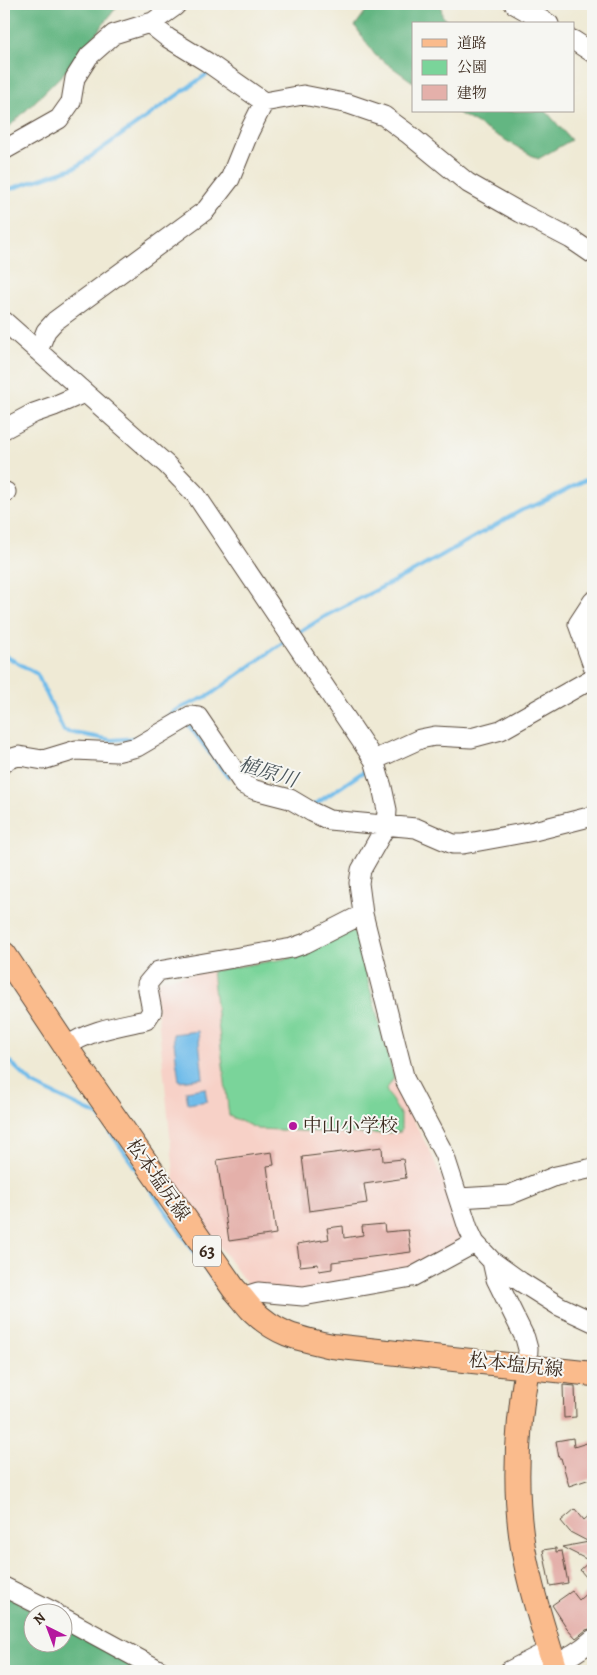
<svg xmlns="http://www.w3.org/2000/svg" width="597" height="1675" viewBox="0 0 597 1675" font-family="Alegreya,'Noto Serif JP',serif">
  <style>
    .built { fill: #f7d1c7 }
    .green { fill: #7ad49a; stroke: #5a7f5c }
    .forest { fill: #63b682; stroke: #4f7050 }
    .water { fill: #70bcea; stroke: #567384 }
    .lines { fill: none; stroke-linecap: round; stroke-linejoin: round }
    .stream { stroke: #70bcea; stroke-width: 4 }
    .building { fill: #e4b0aa }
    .minor-casing { stroke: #564739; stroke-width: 21 }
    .major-casing { stroke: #564739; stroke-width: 26 }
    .minor { stroke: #fff; stroke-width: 19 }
    .major { stroke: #fabb8c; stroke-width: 24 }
    .poi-dot { fill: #b5179e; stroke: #f6f6f2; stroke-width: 2 }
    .labels { text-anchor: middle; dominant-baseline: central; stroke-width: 4; stroke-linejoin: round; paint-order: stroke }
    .shield { fill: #f6f6f2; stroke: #73675e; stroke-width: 1 }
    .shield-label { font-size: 18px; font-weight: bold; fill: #3b2a1e }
    .poi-label { font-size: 19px; fill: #3b2a1e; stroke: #f6f6f2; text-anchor: start }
    .street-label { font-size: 19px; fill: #3b2a1e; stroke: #f6f6f2 }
    .water-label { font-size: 20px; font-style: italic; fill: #4b565b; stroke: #f6f6f2 }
  </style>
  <rect width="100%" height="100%" fill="#f6f6f2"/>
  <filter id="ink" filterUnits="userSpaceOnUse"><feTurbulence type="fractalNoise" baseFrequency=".02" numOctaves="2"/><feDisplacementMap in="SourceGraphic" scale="10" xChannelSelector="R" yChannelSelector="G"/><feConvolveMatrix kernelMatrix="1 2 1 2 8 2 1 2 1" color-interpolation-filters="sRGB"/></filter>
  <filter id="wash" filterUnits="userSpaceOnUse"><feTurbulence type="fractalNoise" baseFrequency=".0096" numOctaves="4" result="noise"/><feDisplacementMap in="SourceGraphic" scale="20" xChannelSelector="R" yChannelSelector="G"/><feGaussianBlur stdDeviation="1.12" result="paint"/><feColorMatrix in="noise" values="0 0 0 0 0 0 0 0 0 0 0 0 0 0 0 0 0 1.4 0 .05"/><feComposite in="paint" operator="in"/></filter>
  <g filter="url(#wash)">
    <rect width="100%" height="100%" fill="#efead5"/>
    <path class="built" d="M 349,929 L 355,933 L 394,1078 L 401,1097 L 432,1155 L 446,1188 L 463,1246 L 415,1272 L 301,1292 L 248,1286 L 175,1184 L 155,987 L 162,979 L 296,957 Z"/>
    <path class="green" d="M 349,929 L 355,933 L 394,1078 L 386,1090 L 401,1116 L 401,1132 L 366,1134 L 258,1129 L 229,1116 L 212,971 L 296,957 Z"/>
    <path class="forest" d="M 4,4 L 119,4 L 72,65 L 6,130 L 4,129 Z
      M 371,4 L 441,4 L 442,15 L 449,24 L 413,24 L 413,82 L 375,55 L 355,26 Z
      M 455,111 L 546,111 L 571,140 L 538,159 Z
      M 4,1595 L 37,1612 L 32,1612 L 32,1642 L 62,1642 L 63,1626 L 147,1671 L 4,1671 Z"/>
    <path class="water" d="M 198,1031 L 203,1078 L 179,1081 L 173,1034 Z
      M 205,1088 L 207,1101 L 188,1104 L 186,1091 Z"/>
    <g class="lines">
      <path class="stream" d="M 4,191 L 76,167 L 210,72
        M 298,633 L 329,614 L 414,571 L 522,510 L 543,502 L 593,476
        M 4,655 L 37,674 L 64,731 L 111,740 L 135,738
        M 162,722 L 176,710 L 210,695 L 285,641
        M 187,723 L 228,777
        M 314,805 L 369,768
        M 4,1056 L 33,1084 L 101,1117 L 103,1121
        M 111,1133 L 220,1289"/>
    </g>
    <g id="blocks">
      <path class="building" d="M 382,1147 L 383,1161 L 403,1159 L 406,1178 L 364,1184 L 367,1203 L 309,1211 L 302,1157 Z
        M 272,1152 L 274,1165 L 267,1166 L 276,1234 L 229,1241 L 217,1160 Z
        M 384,1224 L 385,1232 L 408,1230 L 411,1252 L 332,1262 L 332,1269 L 319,1271 L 318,1264 L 300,1266 L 297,1244 L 329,1239 L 327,1228 L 343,1226 L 344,1238 L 363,1235 L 362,1226 Z
        M 563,1385 L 575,1386 L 576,1417 L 564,1418 Z
        M 573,1438 L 574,1447 L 593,1441 L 593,1478 L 569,1486 L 561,1458 L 559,1458 L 556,1441 Z
        M 575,1509 L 584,1520 L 593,1512 L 593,1585 L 580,1570 L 590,1561 L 562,1547 L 589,1542 L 570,1532 L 561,1521 Z
        M 556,1548 L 556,1552 L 562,1551 L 568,1583 L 550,1586 L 543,1550 Z
        M 593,1587 L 593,1628 L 586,1630 L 576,1638 L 567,1628 L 552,1605 L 572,1591 L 579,1600 Z"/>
    </g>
  </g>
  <g filter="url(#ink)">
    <use href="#blocks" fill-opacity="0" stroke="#564739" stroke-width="1"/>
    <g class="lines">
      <defs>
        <path id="minor" d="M 514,4 L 549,24
          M 149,23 L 168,38 L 207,62 L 264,102 L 303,95 L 349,104 L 384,116 L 407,133 L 468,183 L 521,213 L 571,239 L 593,254
          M 573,40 L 593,53
          M 4,150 L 59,119 L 71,102 L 75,78 L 89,56 L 114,34 L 153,22 L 174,7 L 177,4
          M 4,321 L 167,465 L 196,495 L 374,760 L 382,787 L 387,810 L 386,826 L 361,870 L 359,883 L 363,914 L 405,1080 L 444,1154 L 468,1228 L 475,1243 L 492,1261 L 521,1282 L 559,1306 L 593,1322
          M 38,351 L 46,331 L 55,321 L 206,210 L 230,179 L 249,132 L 264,102
          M 4,429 L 34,413 L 54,406 L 84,393
          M 4,493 L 6,492
          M 593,601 L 578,624 L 593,666
          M 374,760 L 420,739 L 435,736 L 471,738 L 501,730 L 593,678
          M 4,763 L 9,759 L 19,756 L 43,760 L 76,750 L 116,752 L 137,747 L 190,716 L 198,717 L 244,785 L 255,790 L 290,799 L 312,812 L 329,820 L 416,828 L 453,844 L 463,844 L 534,831 L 593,816
          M 66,1047 C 89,1030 119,1026 146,1020 L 152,1011 L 147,984 L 158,971 L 292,948 L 306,943 L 363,914
          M 459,1198 L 509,1195 L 556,1176 L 593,1168
          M 492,1261 L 496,1279 L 525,1338 L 528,1349 L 527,1367
          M 242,1297 L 258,1292 L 303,1296 L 412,1277 L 475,1243
          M 4,1587 L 54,1612
          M 62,1617 L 161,1671
          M 553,1663 C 569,1658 581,1650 593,1639
          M 509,1671 L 550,1650"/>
        <path id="major" d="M 4,954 L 78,1065 L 234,1289 C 241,1296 246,1304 252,1310 C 277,1335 300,1339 332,1346 L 593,1374
          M 527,1367 C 518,1421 514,1480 521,1534 C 527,1581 543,1626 556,1671"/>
      </defs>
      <use href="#minor" class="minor-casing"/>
      <use href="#major" class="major-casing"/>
      <use href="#minor" class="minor"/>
      <use href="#major" class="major"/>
    </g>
  </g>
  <circle class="poi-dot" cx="293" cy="1126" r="5"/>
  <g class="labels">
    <rect class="shield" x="193" y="1235.5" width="28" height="31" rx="4"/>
    <g class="shield-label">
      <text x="207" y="1251">63</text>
    </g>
    <g class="poi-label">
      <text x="303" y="1126">中山小学校</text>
    </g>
    <g class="street-label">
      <text transform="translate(158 1180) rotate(55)">松本塩尻線</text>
      <text transform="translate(516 1365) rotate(6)">松本塩尻線</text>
    </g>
    <g class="water-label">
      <text transform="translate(268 772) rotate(17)">植原川</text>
    </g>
  </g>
  <rect width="597" height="1675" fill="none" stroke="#f6f6f2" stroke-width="20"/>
  <rect x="412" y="22" width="162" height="90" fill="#f6f6f2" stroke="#aba49d"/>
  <rect x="422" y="39" width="25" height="8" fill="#fabb8c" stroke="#aba49d"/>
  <text x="457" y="48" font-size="15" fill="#3b2a1e">道路</text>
  <rect x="422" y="60" width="25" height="15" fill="#7ad49a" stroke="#aba49d"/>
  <text x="457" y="72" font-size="15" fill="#3b2a1e">公園</text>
  <rect x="422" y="85" width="25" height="15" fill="#e4b0aa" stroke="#aba49d"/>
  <text x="457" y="98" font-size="15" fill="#3b2a1e">建物</text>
  <g transform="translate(48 1628) rotate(318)"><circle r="24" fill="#f6f6f2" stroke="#aba49d"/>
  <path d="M0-4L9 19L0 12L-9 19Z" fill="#b5179e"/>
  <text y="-8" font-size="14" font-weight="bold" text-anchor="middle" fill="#3b2a1e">N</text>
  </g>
</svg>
